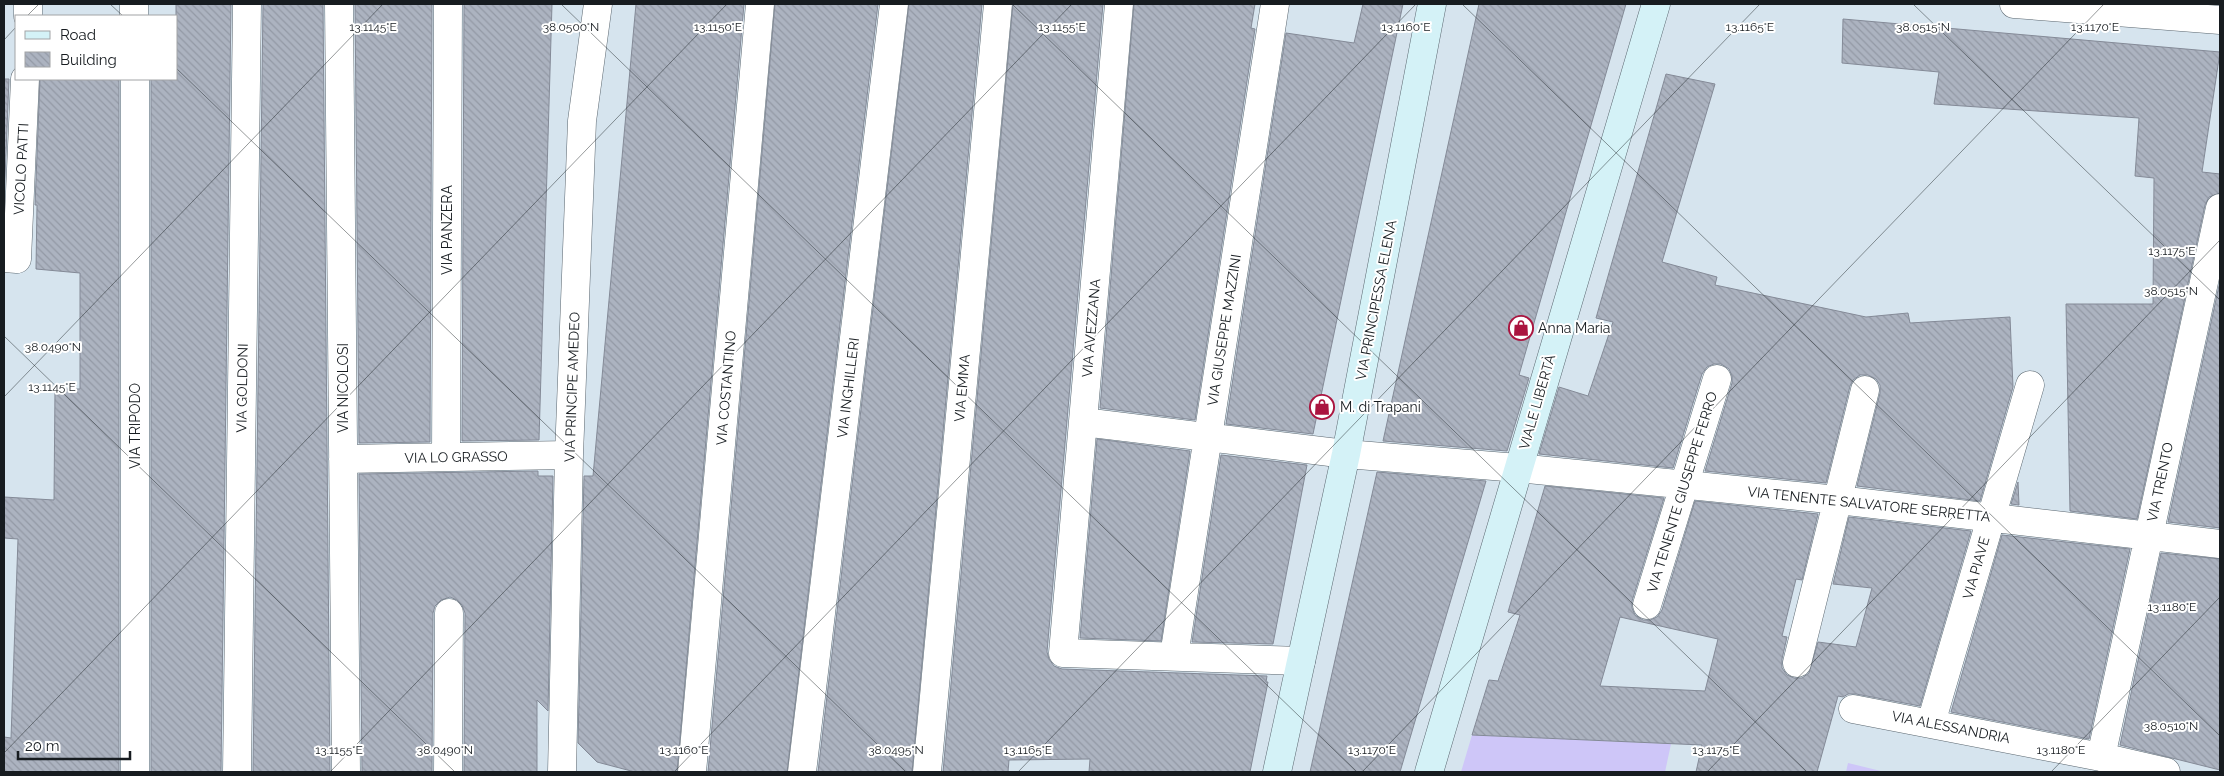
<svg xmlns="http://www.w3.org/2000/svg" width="2224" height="776" viewBox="0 0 2224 776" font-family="Raleway,sans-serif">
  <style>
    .garden { fill: #cec6f8 }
    .building { fill: url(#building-back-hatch); stroke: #848a97; fill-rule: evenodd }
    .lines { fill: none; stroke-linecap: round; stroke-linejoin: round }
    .street-casing { stroke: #5a666f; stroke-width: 29 }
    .secondary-casing { stroke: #5a666f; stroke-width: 29 }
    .street { stroke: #fff; stroke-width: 28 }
    .secondary { stroke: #d4f2f7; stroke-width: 28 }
    .ticks { fill: none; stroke: #171c20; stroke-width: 1; stroke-opacity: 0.45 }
    .labels { text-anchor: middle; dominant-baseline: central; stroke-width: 4; stroke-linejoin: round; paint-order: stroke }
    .street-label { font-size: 14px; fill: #171c20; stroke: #fff }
    .poi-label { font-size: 14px; fill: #171c20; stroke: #fff; text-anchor: start }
    .ticks-label { font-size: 12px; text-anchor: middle; fill: #171c20; stroke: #fff; stroke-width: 4; stroke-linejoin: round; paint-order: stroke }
  </style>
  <defs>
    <pattern id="building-back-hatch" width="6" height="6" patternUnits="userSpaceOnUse" patternTransform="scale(1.25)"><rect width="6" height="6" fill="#acb3c0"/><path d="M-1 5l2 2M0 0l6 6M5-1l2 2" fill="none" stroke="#9399a5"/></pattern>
  </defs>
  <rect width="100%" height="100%" fill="#d6e4ee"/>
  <path class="garden" d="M 1472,735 L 1671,744 L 1665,772 L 1461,772 Z
    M 1848,763 L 1885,772 L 1846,772 Z"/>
  <path class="building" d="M 176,4 L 231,4 L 221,772 L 151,772 L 151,79 L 176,79 Z
    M 263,4 L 323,4 L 330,772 L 253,772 Z
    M 355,4 L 432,4 L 430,442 L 359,443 Z
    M 464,4 L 552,4 L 539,440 L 462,441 Z
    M 636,4 L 744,4 L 677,772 L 635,772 L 597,762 L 578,743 L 584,476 L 593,476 Z
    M 775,4 L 878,4 L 787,772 L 708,772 Z
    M 909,4 L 982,4 L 912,772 L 818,772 Z
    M 1013,4 L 1103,4 L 1047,652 L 1049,659 L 1054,666 L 1062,669 L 1267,676 L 1266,682 L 1268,682 L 1250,772 L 1089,772 L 1090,759 L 1009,760 L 1008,772 L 943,772 Z
    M 1134,4 L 1255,4 L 1251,28 L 1255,29 L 1195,420 L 1100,408 Z
    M 1363,4 L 1403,4 L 1313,434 L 1226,424 L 1286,33 L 1354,43 Z
    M 1479,4 L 1626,4 L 1519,375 L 1529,378 L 1507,451 L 1383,441 Z
    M 1843,19 L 2220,52 L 2202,172 L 2220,174 L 2220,193 L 2209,197 L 2205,205 L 2137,519 L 2070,511 L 2066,304 L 2153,304 L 2154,178 L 2135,176 L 2139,118 L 1934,104 L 1939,72 L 1842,63 Z
    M 1666,74 L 1715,84 L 1662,262 L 1717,277 L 1715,285 L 1866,317 L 1908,313 L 1910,323 L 2010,317 L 2013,387 L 1980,501 L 1857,486 L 1880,393 L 1880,385 L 1876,379 L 1868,375 L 1860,375 L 1853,380 L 1850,386 L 1826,483 L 1705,471 L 1732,383 L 1732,376 L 1729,369 L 1721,364 L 1714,364 L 1707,367 L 1702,374 L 1673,468 L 1539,454 L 1559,387 L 1588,396 L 1613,322 L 1596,318 Z
    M 4,79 L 9,79 L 4,203 Z
    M 40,79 L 119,79 L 119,772 L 4,772 L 4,737 L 11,738 L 18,539 L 4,538 L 4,497 L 54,500 L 55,389 L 80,389 L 80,273 L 36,269 L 37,205 L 35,205 Z
    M 2220,281 L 2220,528 L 2168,522 Z
    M 1097,439 L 1190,451 L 1161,641 L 1080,638 Z
    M 1221,455 L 1307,465 L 1273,644 L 1192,642 Z
    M 538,471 L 538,476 L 553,476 L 548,711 L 537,700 L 537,772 L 464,772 L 465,613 L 462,605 L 457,600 L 450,597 L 441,600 L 435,606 L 433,613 L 432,772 L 362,772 L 359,474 Z
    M 1377,472 L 1486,481 L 1400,772 L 1310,772 Z
    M 2018,482 L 2019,505 L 2011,504 Z
    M 1545,486 L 1664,498 L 1632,601 L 1632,608 L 1635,615 L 1643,620 L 1650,620 L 1657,617 L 1662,610 L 1695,501 L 1818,514 L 1802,580 L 1796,579 L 1782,636 L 1787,637 L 1782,659 L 1782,668 L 1787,675 L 1794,678 L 1802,678 L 1809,673 L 1818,642 L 1856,647 L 1872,588 L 1833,584 L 1849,517 L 1971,531 L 1920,706 L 1856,694 L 1848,694 L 1843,697 L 1838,696 L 1817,772 L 1696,772 L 1702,745 L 1472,735 L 1489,680 L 1498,681 L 1520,615 L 1508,612 ZM 1620,617 L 1718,639 L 1705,691 L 1600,686 Z
    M 2002,535 L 2130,549 L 2089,739 L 1951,712 Z
    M 2161,553 L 2220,559 L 2220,770 L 2120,745 Z"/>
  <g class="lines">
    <defs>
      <path id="street" d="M 134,4 L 134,16
        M 339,4 L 346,772
        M 1119,4 L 1063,653 L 1301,661
        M 2014,4 L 2220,20
        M 28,16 L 28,4
        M 135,79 L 135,772
        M 4,258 L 17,259 L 25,79
        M 1083,422 L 1346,454 L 1518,468 L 1838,500 L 2220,544
        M 446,457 L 448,4
        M 343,459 L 569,455
        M 1647,605 L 1717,379
        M 1174,656 L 1275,4
        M 1797,663 L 1865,390
        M 1853,709 L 2101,757 L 2166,772
        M 1931,723 L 2030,385
        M 2101,757 L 2220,208
        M 237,772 L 247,4
        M 448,772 L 449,613
        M 562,772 L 569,455 L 582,121 L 598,4
        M 692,772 L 760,4
        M 802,772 L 894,4
        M 927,772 L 998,4"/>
      <path id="secondary" d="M 1277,772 L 1346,454 L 1432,4
        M 1429,772 L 1656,4"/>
    </defs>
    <use href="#street" class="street-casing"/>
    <use href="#secondary" class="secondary-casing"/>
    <use href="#street" class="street"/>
    <use href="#secondary" class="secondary"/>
  </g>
  <path class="ticks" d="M 110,4 L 123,16M 561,4 L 1357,772M 1012,4 L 1807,772M 1462,4 L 2220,736M 1913,4 L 2220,300M 27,16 L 39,4M 4,40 L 16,27M 176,68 L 906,772M 4,336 L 455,772M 4,397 L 383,4M 4,753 L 727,4M 330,772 L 1072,4M 674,772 L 1416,4M 1018,772 L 1760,4M 1362,772 L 2104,4M 1707,772 L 2220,240M 2051,772 L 2220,597"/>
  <defs>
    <symbol id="shop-ring" viewBox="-11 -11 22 22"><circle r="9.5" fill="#fff" stroke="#aa143f" stroke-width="1.5"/><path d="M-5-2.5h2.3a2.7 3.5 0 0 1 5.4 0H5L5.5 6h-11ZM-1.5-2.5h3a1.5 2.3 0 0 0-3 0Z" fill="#aa143f"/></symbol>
  </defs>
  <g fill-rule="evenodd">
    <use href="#shop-ring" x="1507" y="314" width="28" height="28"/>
    <use href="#shop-ring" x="1308" y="393" width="28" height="28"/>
  </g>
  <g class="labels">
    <g class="street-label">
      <text transform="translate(21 169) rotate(-87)">VICOLO PATTI</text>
      <text transform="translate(447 230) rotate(-90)">VIA PANZERA</text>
      <text transform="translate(1376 300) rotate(-79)">VIA PRINCIPESSA ELENA</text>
      <text transform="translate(1091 328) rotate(-85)">VIA AVEZZANA</text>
      <text transform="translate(1224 330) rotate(-81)">VIA GIUSEPPE MAZZINI</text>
      <text transform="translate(572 387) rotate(-88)">VIA PRINCIPE AMEDEO</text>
      <text transform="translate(242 388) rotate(-89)">VIA GOLDONI</text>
      <text transform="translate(343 388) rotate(-90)">VIA NICOLOSI</text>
      <text transform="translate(726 388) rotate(-85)">VIA COSTANTINO</text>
      <text transform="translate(848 388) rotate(-83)">VIA INGHILLERI</text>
      <text transform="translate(962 388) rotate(-85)">VIA EMMA</text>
      <text transform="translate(1537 402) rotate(-74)">VIALE LIBERTÀ</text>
      <text transform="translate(135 426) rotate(-90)">VIA TRIPODO</text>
      <text transform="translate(456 457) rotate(-1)">VIA LO GRASSO</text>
      <text transform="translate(2160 482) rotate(-78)">VIA TRENTO</text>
      <text transform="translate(1682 492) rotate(-73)">VIA TENENTE GIUSEPPE FERRO</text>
      <text transform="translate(1869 504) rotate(6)">VIA TENENTE SALVATORE SERRETTA</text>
      <text transform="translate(1976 568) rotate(-74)">VIA PIAVE</text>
      <text transform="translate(1951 727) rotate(11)">VIA ALESSANDRIA</text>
    </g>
    <g class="poi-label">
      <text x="1538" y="328">Anna Maria</text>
      <text x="1340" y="407">M. di Trapani</text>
    </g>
  </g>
  <g class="ticks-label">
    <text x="571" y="31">38.0500°N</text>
    <text x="1923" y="31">38.0515°N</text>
    <text x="373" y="31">13.1145°E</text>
    <text x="718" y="31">13.1150°E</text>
    <text x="1062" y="31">13.1155°E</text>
    <text x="1406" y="31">13.1160°E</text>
    <text x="1750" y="31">13.1165°E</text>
    <text x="2095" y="31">13.1170°E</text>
    <text x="2172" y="255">13.1175°E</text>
    <text x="2171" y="295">38.0515°N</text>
    <text x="53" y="351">38.0490°N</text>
    <text x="52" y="391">13.1145°E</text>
    <text x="2172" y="611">13.1180°E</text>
    <text x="2171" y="730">38.0510°N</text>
    <text x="339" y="754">13.1155°E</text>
    <text x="684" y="754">13.1160°E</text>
    <text x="1028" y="754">13.1165°E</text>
    <text x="1372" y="754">13.1170°E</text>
    <text x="1716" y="754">13.1175°E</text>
    <text x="2061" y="754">13.1180°E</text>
    <text x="445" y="754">38.0490°N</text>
    <text x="896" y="754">38.0495°N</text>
  </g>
  <rect width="2224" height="776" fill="none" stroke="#171c20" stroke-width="10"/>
  <rect x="15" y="15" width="162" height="65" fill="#ffffff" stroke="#a2a4a6"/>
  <rect x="25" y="31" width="25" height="8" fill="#d4f2f7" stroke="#a2a4a6"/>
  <text x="60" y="40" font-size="15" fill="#171c20">Road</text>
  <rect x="25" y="52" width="25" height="15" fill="url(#building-back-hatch)" stroke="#a2a4a6"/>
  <text x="60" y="65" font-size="15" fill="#171c20">Building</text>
  <path d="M18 751v8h112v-8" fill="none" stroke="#171c20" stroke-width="2.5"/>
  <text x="25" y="751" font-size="15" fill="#171c20" stroke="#ffffff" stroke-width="4" paint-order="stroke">20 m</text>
</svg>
